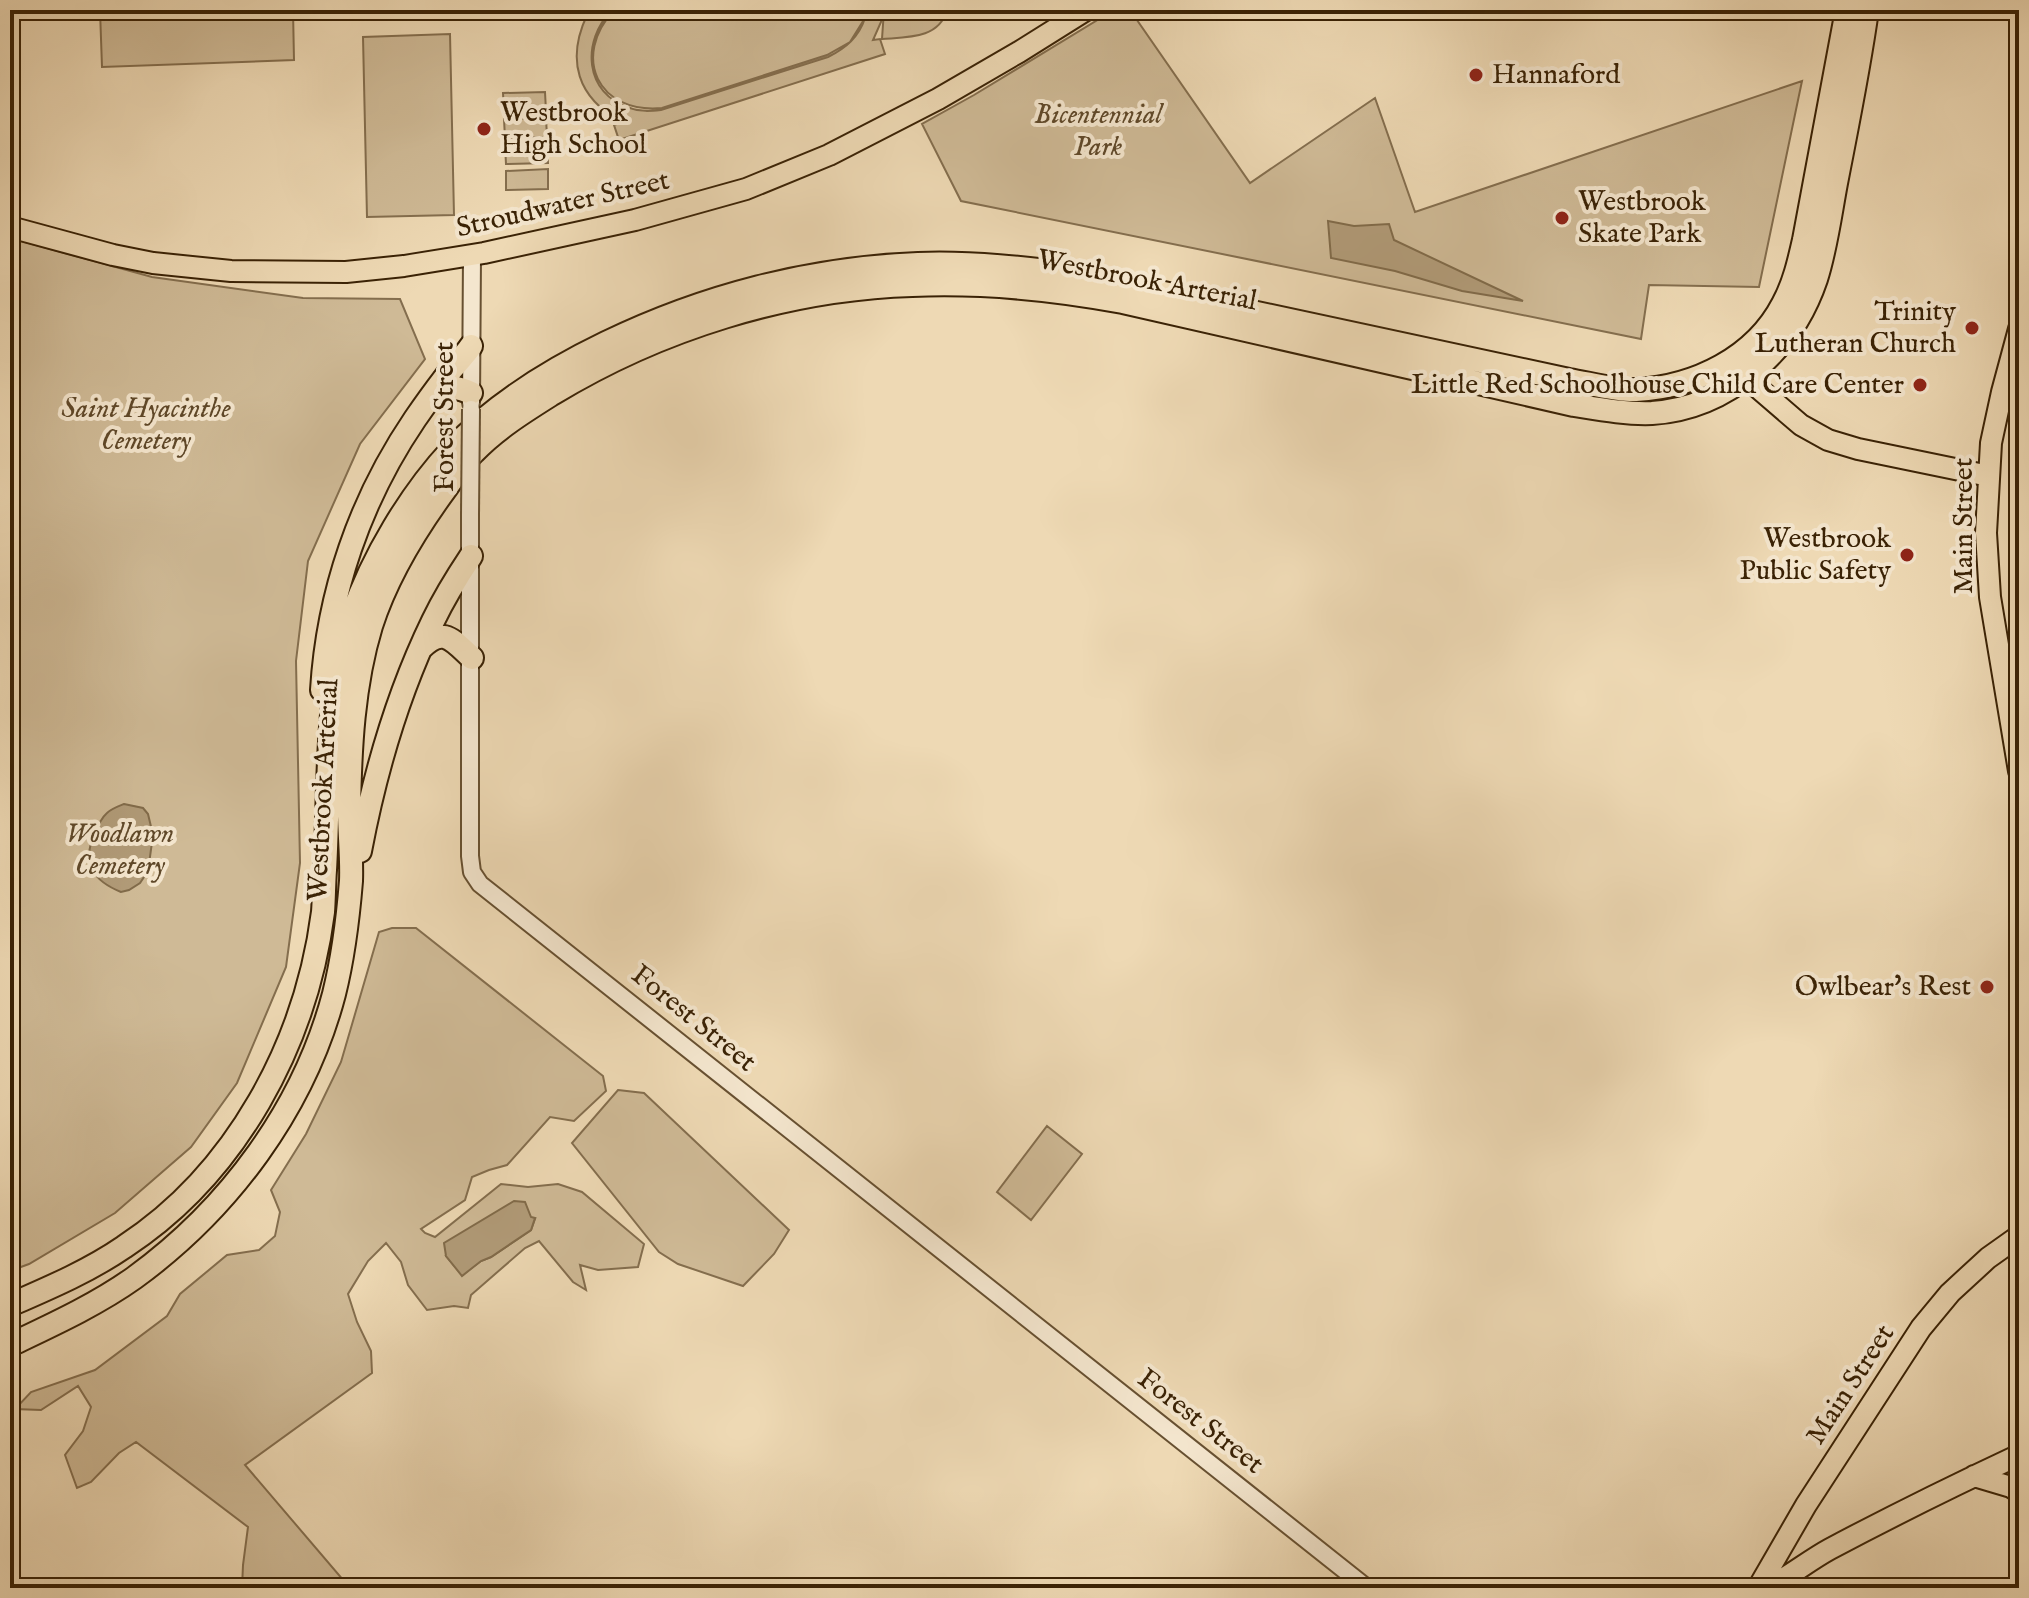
<svg xmlns="http://www.w3.org/2000/svg" width="2029" height="1598" viewBox="0 0 2029 1598" font-family="'IM FELL English',serif">
  <style>
    .green { fill: #cfba96; stroke: #846e4e; stroke-width: 2; fill-rule: evenodd }
    .water { fill: #b19b78; stroke: #816b4a; stroke-width: 2 }
    .lines { fill: none; stroke-linecap: round; stroke-linejoin: round }
    .minor-casing { stroke: #675031; stroke-width: 20 }
    .major-casing { stroke: #3a2205; stroke-width: 24 }
    .highway-casing { stroke: #3a2205; stroke-width: 26 }
    .minor { stroke: #f4e6ce; stroke-width: 16 }
    .major { stroke: #eed9b4; stroke-width: 20 }
    .highway { stroke: #eed9b4; stroke-width: 22 }
    .minor-bridge-casing { stroke: #675031; stroke-width: 20; stroke-linecap: butt }
    .minor-bridge { stroke: #f4e6ce; stroke-width: 16 }
    .poi-dot { fill: #8f2418; stroke: #f4e6ce; stroke-width: 3 }
    .labels { text-anchor: middle; dominant-baseline: central; stroke-width: 8; stroke-linejoin: round; paint-order: stroke }
    .poi-label { font-size: 28px; fill: #3a2205; stroke: #f4e6ce; text-anchor: end }
    .park-label { font-size: 28px; font-style: italic; fill: #5f4829; stroke: #f4e6ce }
    .street-label { font-size: 28px; fill: #3a2205; stroke: #f4e6ce }
  </style>
  <rect width="100%" height="100%" fill="#eed9b4"/>
  <filter id="stains"><feTurbulence type="fractalNoise" baseFrequency=".0025" numOctaves="4"/><feColorMatrix values="0 0 0 0 .2 0 0 0 0 .09 0 0 0 0 .02 0 0 0 .5 -.17"/></filter>
  <radialGradient id="worn" r=".72"><stop offset=".6" stop-color="#630" stop-opacity="0"/><stop offset="1" stop-color="#630" stop-opacity=".3"/></radialGradient>
  <path class="green" d="M 100,10 L 293,10 L 294,60 L 102,67 Z
    M 577,10 L 612,10 C 581,41 584,94 630,108 C 640,112 651,111 661,110 L 828,57 C 846,48 859,37 865,18 L 850,42 L 827,55 L 662,108 C 598,114 571,57 614,10 L 883,10 L 881,22 L 873,40 L 880,39 L 885,54 L 619,140 L 614,125 L 622,122 C 577,98 566,60 587,15 L 579,16 Z
    M 884,10 L 947,10 C 939,39 907,37 882,39 Z
    M 1114,10 L 1130,10 L 1250,183 L 1375,98 L 1415,212 L 1802,81 L 1759,287 L 1649,285 L 1641,339 L 961,201 L 922,124 L 974,95 Z
    M 450,34 L 454,215 L 367,217 L 363,37 Z
    M 545,92 L 546,111 L 504,112 L 503,93 Z
    M 546,118 L 547,137 L 505,138 L 504,119 Z
    M 547,144 L 548,163 L 506,164 L 505,145 Z
    M 548,169 L 548,189 L 506,190 L 506,171 Z
    M 10,238 L 152,277 L 303,298 L 400,299 L 425,359 L 360,444 L 308,561 L 296,661 L 300,863 L 286,967 L 237,1083 L 191,1147 L 115,1213 L 29,1264 L 10,1271 Z
    M 392,928 L 416,928 L 603,1076 L 606,1091 L 574,1121 L 550,1117 L 507,1165 L 489,1170 L 472,1177 L 465,1200 L 421,1229 L 425,1233 L 435,1237 L 501,1184 L 528,1187 L 558,1184 L 582,1192 L 644,1244 L 638,1267 L 598,1270 L 580,1265 L 586,1290 L 573,1282 L 539,1241 L 525,1248 L 471,1295 L 468,1308 L 454,1306 L 427,1310 L 408,1285 L 401,1262 L 386,1243 L 368,1261 L 348,1294 L 357,1322 L 371,1351 L 372,1373 L 245,1465 L 350,1588 L 242,1588 L 243,1565 L 248,1527 L 136,1442 L 119,1453 L 91,1482 L 77,1488 L 65,1455 L 83,1431 L 91,1407 L 78,1386 L 41,1410 L 15,1409 L 31,1392 L 95,1370 L 167,1316 L 180,1294 L 227,1255 L 259,1250 L 275,1236 L 280,1212 L 271,1190 L 306,1134 L 341,1062 L 379,932 ZM 535,1219 L 531,1230 L 491,1257 L 481,1261 L 462,1275 L 446,1256 Z
    M 618,1090 L 644,1093 L 789,1230 L 774,1254 L 743,1286 L 678,1264 L 659,1252 L 572,1143 Z
    M 1047,1126 L 1082,1154 L 1031,1220 L 997,1192 Z"/>
  <path class="water" d="M 1328,221 L 1354,226 L 1389,224 L 1394,240 L 1523,301 L 1462,291 L 1395,271 L 1331,258 Z
    M 124,804 L 143,808 L 148,814 L 153,835 L 149,864 L 146,874 L 140,883 L 129,890 L 121,892 C 94,881 81,864 94,836 C 97,828 100,819 107,813 C 111,809 119,806 124,804 Z
    M 514,1201 L 525,1202 L 531,1217 L 535,1218 L 531,1230 L 491,1257 L 481,1261 L 462,1276 L 446,1256 L 444,1243 Z"/>
  <g class="lines">
    <defs>
      <path id="minor" d="M 471,403 L 472,256
        M 470,515 L 470,856 L 472,872 L 480,884 L 1367,1588"/>
      <path id="major" d="M 10,227 L 113,255 L 153,263 L 231,271 L 346,272 L 404,266 L 484,253 L 635,220 L 746,189 L 829,155 L 938,99 L 1019,52 L 1086,10
        M 2019,329 L 2002,392 L 1991,443 L 1986,533 L 1990,597 L 2019,771
        M 1740,365 L 1758,388 L 1801,425 L 1828,440 L 1858,449 L 1989,476
        M 1974,1476 L 2011,1487 L 2019,1492
        M 1758,1588 L 1806,1505 L 1921,1328 L 1950,1293 L 1988,1258 L 2019,1236
        M 1767,1588 C 1789,1577 1808,1561 1830,1549 C 1892,1516 1955,1485 2019,1455"/>
      <path id="highway" d="M 436,390 C 450,386 458,387 471,393
        M 421,648 C 444,626 452,640 472,658
        M 322,690 C 328,593 360,500 415,419 C 424,406 434,392 444,379 C 452,367 463,358 471,346
        M 360,851 C 375,772 398,693 433,621 C 444,598 457,577 471,556
        M 10,1305 C 49,1288 89,1271 124,1247 C 236,1174 306,1044 323,912 C 324,899 324,884 325,870 C 330,786 324,697 352,616 C 372,558 410,494 452,449 C 496,403 550,370 606,343 C 703,296 810,268 918,264 C 973,262 1026,268 1080,275 L 1569,380 C 1588,383 1618,391 1636,390 C 1695,387 1755,358 1783,304 C 1794,284 1799,262 1804,240 L 1847,10
        M 10,1345 C 52,1325 96,1305 134,1278 C 229,1209 304,1108 334,994 C 343,958 348,918 351,881 C 352,857 349,833 349,810 C 350,749 353,685 371,626 C 387,576 416,529 447,487 C 455,475 463,462 474,452 C 496,429 525,411 552,394 C 659,329 786,289 912,285 C 983,282 1053,289 1123,302 L 1574,405 C 1599,409 1626,414 1652,413 C 1729,408 1792,350 1816,279 C 1826,248 1830,215 1836,183 C 1847,126 1859,68 1867,10"/>
    </defs>
    <use href="#minor" class="minor-casing"/>
    <use href="#major" class="major-casing"/>
    <use href="#highway" class="highway-casing"/>
    <use href="#minor" class="minor"/>
    <use href="#major" class="major"/>
    <use href="#highway" class="highway"/>
    <defs>
      <path id="minor-bridge" d="M 470,515 L 471,409"/>
    </defs>
    <use href="#minor-bridge" class="minor-bridge-casing"/>
    <use href="#minor-bridge" class="minor-bridge"/>
  </g>
  <g class="poi-dot">
    <circle cx="1476" cy="75" r="8"/>
    <circle cx="484" cy="129" r="8"/>
    <circle cx="1562" cy="218" r="8"/>
    <circle cx="1972" cy="328" r="8"/>
    <circle cx="1920" cy="385" r="8"/>
    <circle cx="1907" cy="555" r="8"/>
    <circle cx="1987" cy="987" r="8"/>
  </g>
  <g class="labels">
    <g class="poi-label">
      <text x="1492" y="75" text-anchor="start">Hannaford</text>
      <text x="500" y="113" text-anchor="start">Westbrook<tspan x="500" dy="32">High School</tspan></text>
      <text x="1578" y="202" text-anchor="start">Westbrook<tspan x="1578" dy="32">Skate Park</tspan></text>
      <text x="1956" y="312">Trinity<tspan x="1956" dy="32">Lutheran Church</tspan></text>
      <text x="1904" y="385">Little Red Schoolhouse Child Care Center</text>
      <text x="1891" y="539">Westbrook<tspan x="1891" dy="32">Public Safety</tspan></text>
      <text x="1971" y="987">Owlbear's Rest</text>
    </g>
    <g class="park-label">
      <text x="1098" y="115">Bicentennial<tspan x="1098" dy="32">Park</tspan></text>
      <text x="146" y="409">Saint Hyacinthe<tspan x="146" dy="32">Cemetery</tspan></text>
      <text x="120" y="834">Woodlawn<tspan x="120" dy="32">Cemetery</tspan></text>
    </g>
    <g class="street-label">
      <text transform="translate(563 205) rotate(-13)">Stroudwater Street</text>
      <text transform="translate(1147 281) rotate(11)">Westbrook Arterial</text>
      <text transform="translate(445 417) rotate(-90)">Forest Street</text>
      <text transform="translate(1964 526) rotate(-90)">Main Street</text>
      <text transform="translate(324 790) rotate(-87)">Westbrook Arterial</text>
      <text transform="translate(693 1019) rotate(39)">Forest Street</text>
      <text transform="translate(1851 1385) rotate(-57)">Main Street</text>
      <text transform="translate(1200 1422) rotate(38)">Forest Street</text>
    </g>
  </g>
  <rect width="2029" height="1598" fill="none" stroke="#eed9b4" stroke-width="40"/>
  <rect x="12" y="12" width="2005" height="1574" fill="none" stroke="#3a2205" stroke-width="4"/>
  <rect x="20" y="20" width="1989" height="1558" fill="none" stroke="#3a2205" stroke-width="2"/>
  <rect width="100%" height="100%" filter="url(#stains)"/>
  <rect width="100%" height="100%" fill="url(#worn)"/>
</svg>
